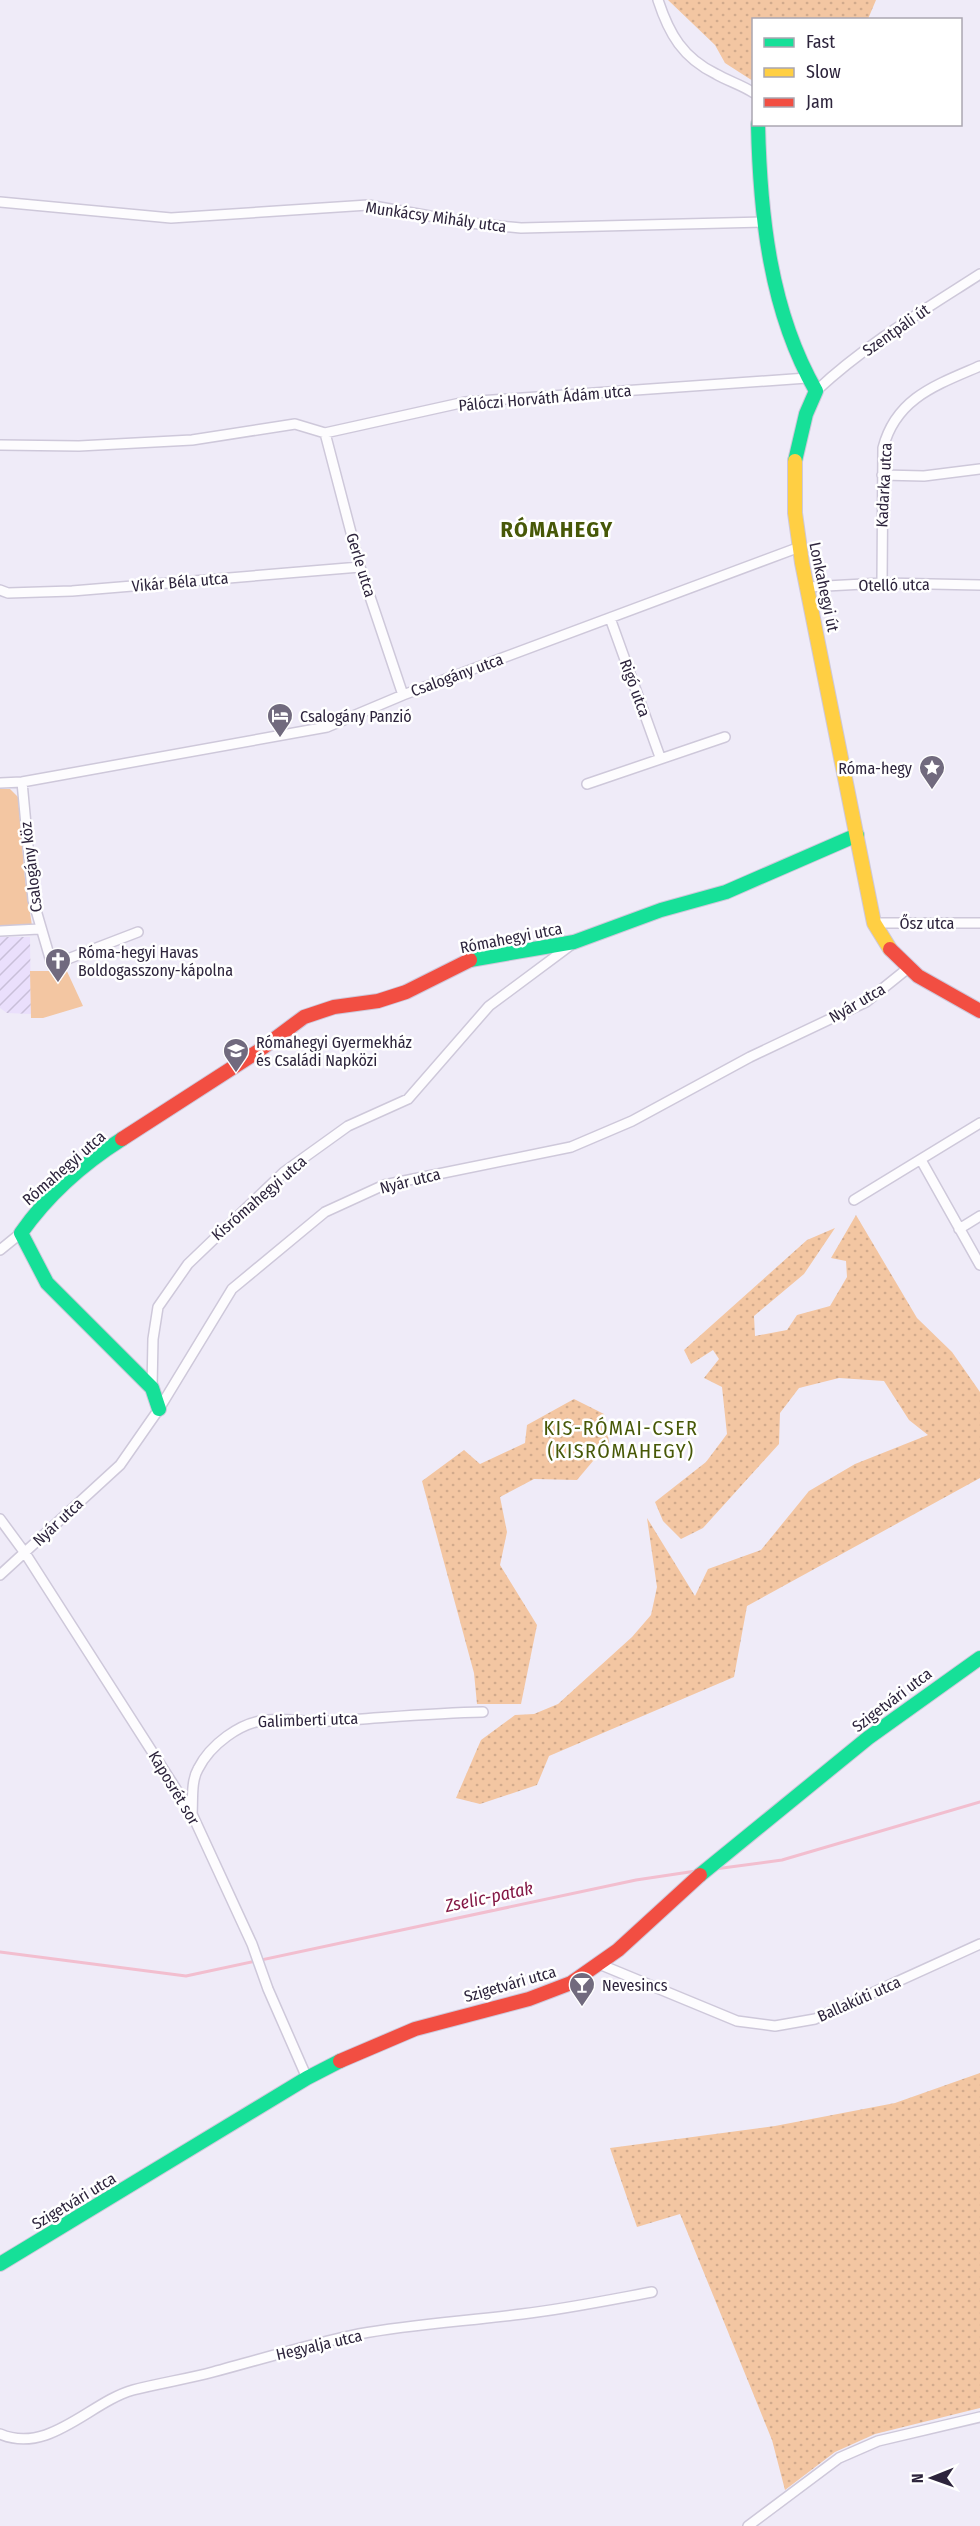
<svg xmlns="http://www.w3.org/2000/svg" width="980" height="2526" viewBox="0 0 980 2526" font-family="'Fira Sans Condensed',sans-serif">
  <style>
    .industrial { fill: url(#industrial-furrows) }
    .grass { fill: url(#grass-dots) }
    .park { fill: #f3c6a2 }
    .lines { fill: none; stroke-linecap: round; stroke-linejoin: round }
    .stream { stroke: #f2becf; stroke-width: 3 }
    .street-casing { stroke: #cec8da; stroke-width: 12 }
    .fast-casing { stroke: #cec8da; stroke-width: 16 }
    .slow-casing { stroke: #cec8da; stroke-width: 16 }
    .jam-casing { stroke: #cec8da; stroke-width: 16 }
    .street { stroke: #fdfcfe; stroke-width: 9 }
    .fast { stroke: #16e098; stroke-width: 14 }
    .slow { stroke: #ffcf43; stroke-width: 14 }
    .jam { stroke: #f24e42; stroke-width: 14 }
    .labels { text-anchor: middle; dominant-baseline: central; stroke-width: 5; stroke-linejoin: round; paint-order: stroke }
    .street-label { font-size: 16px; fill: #2d243c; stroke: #fff }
    .poi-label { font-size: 16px; fill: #2d243c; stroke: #fff; text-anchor: start }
    .water-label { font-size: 18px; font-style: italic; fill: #841945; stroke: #fff }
    .quarter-label { font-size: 20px; letter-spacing: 1.5px; fill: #475807; stroke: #fff }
    .district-label { font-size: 22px; font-weight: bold; letter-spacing: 1.5px; fill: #475807; stroke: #fff }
  </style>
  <defs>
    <pattern id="industrial-furrows" width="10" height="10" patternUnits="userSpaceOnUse" patternTransform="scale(1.5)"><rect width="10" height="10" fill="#eadffc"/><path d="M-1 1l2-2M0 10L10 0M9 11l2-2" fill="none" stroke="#c9bfd9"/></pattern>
    <pattern id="grass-dots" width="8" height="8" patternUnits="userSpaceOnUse" patternTransform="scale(1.5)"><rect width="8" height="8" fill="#f3c6a2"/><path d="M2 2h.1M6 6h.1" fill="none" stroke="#d1aa8c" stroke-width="1.8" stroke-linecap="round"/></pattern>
  </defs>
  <rect width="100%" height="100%" fill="#efebf8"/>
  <path class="industrial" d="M 0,937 L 30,937 L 31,1014 L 7,1013 L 0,1008 Z"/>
  <path class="grass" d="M 668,0 L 876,0 L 868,19 L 754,20 L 753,81 L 725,63 L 715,45 Z
    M 856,1215 L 917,1318 L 952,1352 L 980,1392 L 980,1478 L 747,1606 L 734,1677 L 549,1756 L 537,1785 L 480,1804 L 456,1798 L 481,1740 L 515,1715 L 534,1714 L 558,1704 L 632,1637 L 651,1615 L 657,1587 L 647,1518 L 695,1596 L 708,1569 L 761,1550 L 809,1491 L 855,1464 L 928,1435 L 909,1420 L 884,1381 L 839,1378 L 799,1388 L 780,1413 L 779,1444 L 703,1528 L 681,1539 L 663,1521 L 655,1502 L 706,1462 L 727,1434 L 722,1387 L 704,1378 L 719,1359 L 713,1350 L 691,1364 L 684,1350 L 807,1240 L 835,1228 L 804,1274 L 754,1316 L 755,1336 L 787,1330 L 797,1315 L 830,1306 L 847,1277 L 846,1261 L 831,1258 Z
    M 574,1399 L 604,1414 L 609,1442 L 577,1480 L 534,1479 L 500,1497 L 507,1532 L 500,1565 L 537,1625 L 521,1704 L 477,1704 L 474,1673 L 422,1481 L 464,1450 L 480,1464 L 525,1443 L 527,1425 Z
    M 980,2073 L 980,2408 L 875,2434 L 835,2452 L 785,2490 L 772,2440 L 680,2214 L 637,2227 L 610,2148 L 775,2126 L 895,2103 Z"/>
  <path class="park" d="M 0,789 L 10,789 L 18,797 L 25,879 L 32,926 L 0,926 Z
    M 65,967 L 83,1006 L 43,1018 L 31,1018 L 30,971 L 50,971 Z"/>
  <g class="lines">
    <path class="stream" d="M 715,1869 L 782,1860 L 980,1802
      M 0,1952 L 186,1976 L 636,1880 L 696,1871"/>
    <defs>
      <path id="street" d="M 658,0 C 669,34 683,58 716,74 C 728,81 742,85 754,93
        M 0,202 L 171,218 L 368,205 L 469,223 L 521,228 L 765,222
        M 816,391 C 865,345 924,310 980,274
        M 325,433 L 360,567 L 403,695
        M 0,445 L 79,446 L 192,440 L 295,424 L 325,433 L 465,402 L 807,378
        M 882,475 L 924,476 L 980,469
        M 882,583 L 883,448 C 896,398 936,385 980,366
        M 808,587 L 882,583 L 980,585
        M 0,590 L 8,593 L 72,591 L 360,567
        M 610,618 L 660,757
        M 22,782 L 33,900 L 52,965 L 138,932
        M 0,783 L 22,782 L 327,727 L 403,695 L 797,548
        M 587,784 L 725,737
        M 874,923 L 980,923
        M 0,931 L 39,929
        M 921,1160 L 980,1265
        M 854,1200 L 980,1123
        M 959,1229 L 980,1216
        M 0,1250 L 21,1233
        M 152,1388 L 153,1339 L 158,1307 L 188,1264 L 284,1172 L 348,1126 L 408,1099 L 489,1006 L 571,945
        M 0,1519 L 25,1553 L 192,1814 L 252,1944 L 268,1989 L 307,2078
        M 0,1575 L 120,1465 L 159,1409 L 232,1289 L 325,1212 L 384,1185 L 571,1147 L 632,1121 L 750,1057 L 866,1002 L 907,969
        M 192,1814 C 193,1800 191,1781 198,1769 C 210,1745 240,1722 267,1720 C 288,1718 310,1723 331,1721 C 382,1718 432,1713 483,1712
        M 599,1964 L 737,2021 L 775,2026 L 815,2019 L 980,1944
        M 0,2434 C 49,2455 90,2402 133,2390 C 160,2383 187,2379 213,2372 C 262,2359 310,2344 359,2334 C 412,2324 468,2321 522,2314 C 565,2309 609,2300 652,2292
        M 748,2526 L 839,2458 L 878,2441 L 980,2417"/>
      <path id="fast" d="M 758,124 C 760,215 770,311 816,391 L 806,414 L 795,461
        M 470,960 L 574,942 L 661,910 L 726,892 L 857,835
        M 122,1139 C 84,1163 47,1196 21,1233 L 47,1283 L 152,1388 L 159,1409
        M 700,1875 L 868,1738 L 980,1658
        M 0,2264 L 307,2078 L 340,2061"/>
      <path id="slow" d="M 795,461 L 795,513 L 802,563 L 874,923 L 890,949"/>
      <path id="jam" d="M 890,949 L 918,976 L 980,1011
        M 122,1139 L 257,1052 L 304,1017 L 334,1007 L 378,1001 L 406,992 L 470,960
        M 340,2061 L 415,2029 L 529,1999 L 571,1983 L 618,1950 L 700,1875"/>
    </defs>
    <use href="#street" class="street-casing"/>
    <use href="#fast" class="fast-casing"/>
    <use href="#slow" class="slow-casing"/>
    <use href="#jam" class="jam-casing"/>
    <use href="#street" class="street"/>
    <use href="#fast" class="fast"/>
    <use href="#slow" class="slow"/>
    <use href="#jam" class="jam"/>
  </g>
  <defs>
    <symbol id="hotel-pin" viewBox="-11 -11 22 30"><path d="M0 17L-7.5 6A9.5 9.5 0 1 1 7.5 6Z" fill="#716a7e" stroke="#fff"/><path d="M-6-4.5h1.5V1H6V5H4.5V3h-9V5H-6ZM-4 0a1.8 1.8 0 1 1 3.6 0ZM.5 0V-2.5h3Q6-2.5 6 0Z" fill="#fff"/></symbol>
    <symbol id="sight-pin" viewBox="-11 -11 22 30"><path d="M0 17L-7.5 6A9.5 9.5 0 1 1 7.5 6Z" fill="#716a7e" stroke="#fff"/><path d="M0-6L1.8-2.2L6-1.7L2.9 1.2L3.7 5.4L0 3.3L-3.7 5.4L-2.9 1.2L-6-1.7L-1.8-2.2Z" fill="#fff"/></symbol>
    <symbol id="church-pin" viewBox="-11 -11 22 30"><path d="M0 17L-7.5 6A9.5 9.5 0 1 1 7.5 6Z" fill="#716a7e" stroke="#fff"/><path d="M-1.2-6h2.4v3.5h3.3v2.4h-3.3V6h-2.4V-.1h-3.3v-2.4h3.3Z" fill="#fff"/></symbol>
    <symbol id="school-pin" viewBox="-11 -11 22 30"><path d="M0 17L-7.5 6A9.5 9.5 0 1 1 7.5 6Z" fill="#716a7e" stroke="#fff"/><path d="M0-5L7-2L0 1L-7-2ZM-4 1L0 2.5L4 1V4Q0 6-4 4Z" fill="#fff"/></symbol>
    <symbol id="bar-pin" viewBox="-11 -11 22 30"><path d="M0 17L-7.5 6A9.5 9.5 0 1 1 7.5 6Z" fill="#716a7e" stroke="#fff"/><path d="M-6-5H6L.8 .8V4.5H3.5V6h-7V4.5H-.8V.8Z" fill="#fff"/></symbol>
  </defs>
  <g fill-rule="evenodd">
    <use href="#hotel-pin" x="265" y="701" width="30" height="40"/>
    <use href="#sight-pin" x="917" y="753" width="30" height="40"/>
    <use href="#church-pin" x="43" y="946" width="30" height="40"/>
    <use href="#school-pin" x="221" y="1036" width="30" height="40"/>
    <use href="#bar-pin" x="567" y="1970" width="30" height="40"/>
  </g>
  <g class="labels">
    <g class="street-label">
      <text transform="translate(436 217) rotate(8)">Munkácsy Mihály utca</text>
      <text transform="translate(896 330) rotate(-35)">Szentpáli út</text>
      <text transform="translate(545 398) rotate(-5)">Pálóczi Horváth Ádám utca</text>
      <text transform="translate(884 485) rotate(-87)">Kadarka utca</text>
      <text transform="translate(361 565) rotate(73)">Gerle utca</text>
      <text transform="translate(180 582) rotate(-5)">Vikár Béla utca</text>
      <text transform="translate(894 585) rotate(-1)">Otelló utca</text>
      <text transform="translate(824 587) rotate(78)">Lonkahegyi út</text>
      <text transform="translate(457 675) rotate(-20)">Csalogány utca</text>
      <text transform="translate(635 688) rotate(70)">Rigó utca</text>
      <text transform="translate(31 867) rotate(-97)">Csalogány köz</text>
      <text x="927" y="923">Ősz utca</text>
      <text transform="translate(511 938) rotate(-11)">Rómahegyi utca</text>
      <text transform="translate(857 1003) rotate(-30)">Nyár utca</text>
      <text transform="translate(64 1168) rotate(-41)">Rómahegyi utca</text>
      <text transform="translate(410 1181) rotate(-14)">Nyár utca</text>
      <text transform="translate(259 1198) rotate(-41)">Kisrómahegyi utca</text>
      <text transform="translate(58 1522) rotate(-43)">Nyár utca</text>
      <text transform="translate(892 1700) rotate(-37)">Szigetvári utca</text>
      <text transform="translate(308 1720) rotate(-2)">Galimberti utca</text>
      <text transform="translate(174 1788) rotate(59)">Kaposrét sor</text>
      <text transform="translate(510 1984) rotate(-16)">Szigetvári utca</text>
      <text transform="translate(859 1999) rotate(-24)">Ballakúti utca</text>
      <text transform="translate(74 2201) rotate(-31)">Szigetvári utca</text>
      <text transform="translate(319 2345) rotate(-13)">Hegyalja utca</text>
    </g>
    <g class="poi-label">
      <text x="300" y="716">Csalogány Panzió</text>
      <text x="912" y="768" text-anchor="end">Róma-hegy</text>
      <text x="78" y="952">Róma-hegyi Havas<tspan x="78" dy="18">Boldogasszony-kápolna</tspan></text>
      <text x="256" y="1042">Rómahegyi Gyermekház<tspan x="256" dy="18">és Családi Napközi</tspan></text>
      <text x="602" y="1985">Nevesincs</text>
    </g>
    <g class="water-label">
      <text transform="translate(489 1897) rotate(-12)">Zselic-patak</text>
    </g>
    <g class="quarter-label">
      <text x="621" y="1428">KIS-RÓMAI-CSER<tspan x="621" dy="23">(KISRÓMAHEGY)</tspan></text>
    </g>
    <g class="district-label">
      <text x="557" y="529">RÓMAHEGY</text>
    </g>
  </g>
  <rect x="752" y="18" width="210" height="108" fill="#ffffff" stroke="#aba7b1" stroke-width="1.5"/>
  <rect x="764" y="38" width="30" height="9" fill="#16e098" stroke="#aba7b1" stroke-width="1.5"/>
  <text x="806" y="48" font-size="18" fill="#2d243c">Fast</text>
  <rect x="764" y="68" width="30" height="9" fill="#ffcf43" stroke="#aba7b1" stroke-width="1.5"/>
  <text x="806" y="78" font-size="18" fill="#2d243c">Slow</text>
  <rect x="764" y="98" width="30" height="9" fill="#f24e42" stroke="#aba7b1" stroke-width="1.5"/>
  <text x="806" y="108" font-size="18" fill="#2d243c">Jam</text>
  <g transform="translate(932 2478) rotate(269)" stroke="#ffffff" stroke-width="4.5" paint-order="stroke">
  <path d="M0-4.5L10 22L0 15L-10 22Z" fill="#2d243c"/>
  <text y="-9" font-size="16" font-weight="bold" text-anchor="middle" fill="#2d243c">N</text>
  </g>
</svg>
